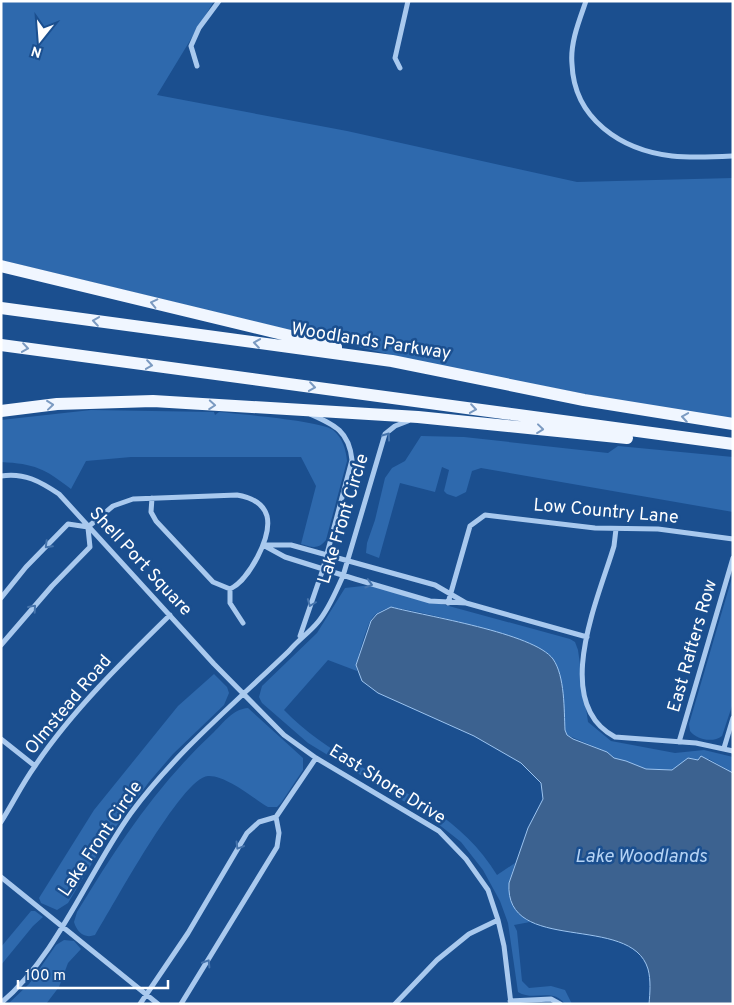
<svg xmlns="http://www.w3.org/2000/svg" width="734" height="1005" viewBox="0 0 734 1005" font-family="Overpass,sans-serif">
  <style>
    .green { fill: #2e69ad }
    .water { fill: #3c6290; stroke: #9cc4f0 }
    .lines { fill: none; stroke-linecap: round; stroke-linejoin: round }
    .street { stroke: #a9c9ee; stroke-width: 5 }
    .primary { stroke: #f0f6ff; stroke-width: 12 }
    .oneway { stroke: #7b9ac1 }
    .oneway2 { stroke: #4674ac }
    .labels { text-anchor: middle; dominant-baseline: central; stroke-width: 5; stroke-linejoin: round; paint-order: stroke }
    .street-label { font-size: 18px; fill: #fff; stroke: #1b4f8f }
    .water-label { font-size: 19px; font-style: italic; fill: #b5d3f5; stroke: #1b4f8f }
  </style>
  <rect width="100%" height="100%" fill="#1b4f8f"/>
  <path class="green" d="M 1,1 L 214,1 L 157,95 L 347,131 L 577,182 L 733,178 L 733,419 L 676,411 L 441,367 L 1,260 Z
    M 91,410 L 214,412 L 215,415 L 219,412 C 239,414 322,421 333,430 C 343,438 346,450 347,461 L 326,540 C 318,550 312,547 301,544 L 316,486 L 301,457 L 131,457 L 86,461 L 71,489 C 44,468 35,464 1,462 L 1,420 Z
    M 421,436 L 464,437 L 608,453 L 618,446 L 733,457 L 733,512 L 481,468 L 472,471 L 466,492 L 456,497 L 447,494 L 444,491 L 449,470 L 442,467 L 435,492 L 400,483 L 379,558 L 366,553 L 367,543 L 375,520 L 385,478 L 392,468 L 405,461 Z
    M 733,574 L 733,703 L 722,736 C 713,743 697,740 690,731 L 689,724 Z
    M 372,585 L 570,639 L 575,642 L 578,650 L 588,722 L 611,741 L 675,753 L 704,750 L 733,757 L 733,773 L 709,759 L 698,760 L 672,770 L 646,769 L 626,761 L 613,758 L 607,752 L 567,735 L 565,730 C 564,699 564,687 548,661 C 545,657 543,651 539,649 C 528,639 402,605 389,608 C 383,609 374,614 371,620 C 366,629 355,663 357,671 L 328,660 L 284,710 C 347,776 448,793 497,875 L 515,863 L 509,883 L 525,919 L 530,922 L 514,925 L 517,931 L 522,981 L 529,988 L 551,986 L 565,990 L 572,1004 L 565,1004 C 552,987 534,1002 518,992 L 508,923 L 500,901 L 483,870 L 461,842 L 428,816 L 308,743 L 262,703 L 259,697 L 262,686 L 317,633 L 345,588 Z
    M 214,674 L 227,687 L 229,693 L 224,705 L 173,754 L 149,782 L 106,840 L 68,903 L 57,910 L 41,903 L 39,898 L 94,810 L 178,706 Z
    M 248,708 L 303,758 L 303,770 L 281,803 L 277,807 L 268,807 C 253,798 226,775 208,776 C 182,777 112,908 95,935 C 84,939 77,932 74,922 L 77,912 C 118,845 156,786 214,732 C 224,722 233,709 248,708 Z
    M 31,911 L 35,911 L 43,917 L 33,926 L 1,965 L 1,947 Z
    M 64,940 L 74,941 L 81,949 L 68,963 L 59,987 L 46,1004 L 8,1004 L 29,984 L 56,945 Z"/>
  <path class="water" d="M 391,607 C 425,616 534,633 553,659 C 565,676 564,710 565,730 L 567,735 L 573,739 L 607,752 L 614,758 L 626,761 L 646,769 L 672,770 L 688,758 L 698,760 L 701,756 L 733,773 L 733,1004 L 649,1004 C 650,993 651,980 648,969 C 631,912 504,956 509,883 L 528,828 L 543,799 L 541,783 L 521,763 L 474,736 L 378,693 L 362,681 L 356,665 L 371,621 L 377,614 Z"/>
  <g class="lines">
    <path class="street" d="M 586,1 C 579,21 570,43 572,64 C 574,119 621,150 672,156 C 692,158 712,157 733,156
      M 197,66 L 191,46 L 199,28 L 219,1
      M 400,68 L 395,58 L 408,1
      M 1,476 C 24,472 41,482 59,494 L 214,664 L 284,735 L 316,758 L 439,831 L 466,859 L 488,890 L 498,920 L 504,946 L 511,1004
      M 88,527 L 113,506 L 133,499 L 237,495 C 249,497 263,502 267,516 C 272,537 249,580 230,589 L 213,582 L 156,521 L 151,512 L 152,498
      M 616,529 L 614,546 C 599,597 550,703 615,737 L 696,743 L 733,751
      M 263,545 L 285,557 L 355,579 L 430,601 L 466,603 L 587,637
      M 265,545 L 291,545 L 435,585 L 466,603
      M 230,589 L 230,603 L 243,623
      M 1,598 L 26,567 L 68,524 L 88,527
      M 448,603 L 470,526 L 485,515 L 595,528 L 658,529 L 733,539
      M 300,636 L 323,569 L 352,460 C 349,431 335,425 310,414
      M 1,645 L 52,586 L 90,547 L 88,528
      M 1,739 L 35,766
      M 679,742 L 733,558
      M 724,748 L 733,718
      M 1,822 C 13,803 22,784 35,766 C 71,712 123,661 170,615
      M 1,877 L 158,1004
      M 510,1001 L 551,999 L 560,1004
      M 1,1003 C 57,956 88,873 131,813 C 176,752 235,703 289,651 C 298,640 309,633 318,622 C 329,609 336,591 343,576 L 385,434 L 395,426 L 408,421
      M 140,1004 L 188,933 L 247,833 L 259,822 L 276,817 L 316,758
      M 181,1004 L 277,847 L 279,833 L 276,817
      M 395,1004 L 437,960 L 469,934 L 498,920"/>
    <path class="primary" d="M 1,266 L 336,347
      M 1,308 L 392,361 L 584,400 L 733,424
      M 1,345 L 733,444
      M 1,411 L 57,404 L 153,401 L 418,417 L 627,438"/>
  </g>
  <defs><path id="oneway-chevron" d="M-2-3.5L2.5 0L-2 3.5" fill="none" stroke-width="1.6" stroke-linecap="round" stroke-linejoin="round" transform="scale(1.25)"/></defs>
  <g class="oneway">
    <use href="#oneway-chevron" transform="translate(154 303) rotate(-167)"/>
    <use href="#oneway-chevron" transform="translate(96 321) rotate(-172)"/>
    <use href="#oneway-chevron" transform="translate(257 343) rotate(-172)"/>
    <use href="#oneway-chevron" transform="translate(25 348) rotate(8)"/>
    <use href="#oneway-chevron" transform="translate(149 365) rotate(8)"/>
    <use href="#oneway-chevron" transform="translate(312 387) rotate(8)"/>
    <use href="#oneway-chevron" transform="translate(50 405) rotate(-6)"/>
    <use href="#oneway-chevron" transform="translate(212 405) rotate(4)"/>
    <use href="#oneway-chevron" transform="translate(473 409) rotate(8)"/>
    <use href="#oneway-chevron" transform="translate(685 417) rotate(-171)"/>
    <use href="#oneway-chevron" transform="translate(540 429) rotate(6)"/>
  </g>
  <g class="oneway2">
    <use href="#oneway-chevron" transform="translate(387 436) rotate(-54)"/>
    <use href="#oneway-chevron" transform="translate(48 545) rotate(135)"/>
    <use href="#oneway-chevron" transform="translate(369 584) rotate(16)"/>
    <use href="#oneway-chevron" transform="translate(311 603) rotate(111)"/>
    <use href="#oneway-chevron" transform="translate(33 608) rotate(-49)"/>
    <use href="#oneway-chevron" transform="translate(239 846) rotate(121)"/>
    <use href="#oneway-chevron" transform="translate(207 963) rotate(-58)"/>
  </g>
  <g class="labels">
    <g class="street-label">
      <text transform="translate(371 342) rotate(9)">Woodlands Parkway</text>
      <text transform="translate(606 512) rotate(5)">Low Country Lane</text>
      <text transform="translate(344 519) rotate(-73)">Lake Front Circle</text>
      <text transform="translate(140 562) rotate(47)">Shell Port Square</text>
      <text transform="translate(693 646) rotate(-74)">East Rafters Row</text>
      <text transform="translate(69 705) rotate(-50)">Olmstead Road</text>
      <text transform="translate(387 785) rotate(32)">East Shore Drive</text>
      <text transform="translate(101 839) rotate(-56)">Lake Front Circle</text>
    </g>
    <g class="water-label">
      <text x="641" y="857">Lake Woodlands</text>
    </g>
  </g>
  <rect width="734" height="1005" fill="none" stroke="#ffffff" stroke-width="5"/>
  <g transform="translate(40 40) rotate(197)" stroke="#1b4f8f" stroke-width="4" paint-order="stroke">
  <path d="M0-4L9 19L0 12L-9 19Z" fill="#ffffff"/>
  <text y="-8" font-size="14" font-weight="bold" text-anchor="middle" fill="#ffffff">N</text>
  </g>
  <path d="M18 980v8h150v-8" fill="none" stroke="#ffffff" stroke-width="2.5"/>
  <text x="25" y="980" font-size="15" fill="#ffffff" stroke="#1b4f8f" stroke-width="4" paint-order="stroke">100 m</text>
</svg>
